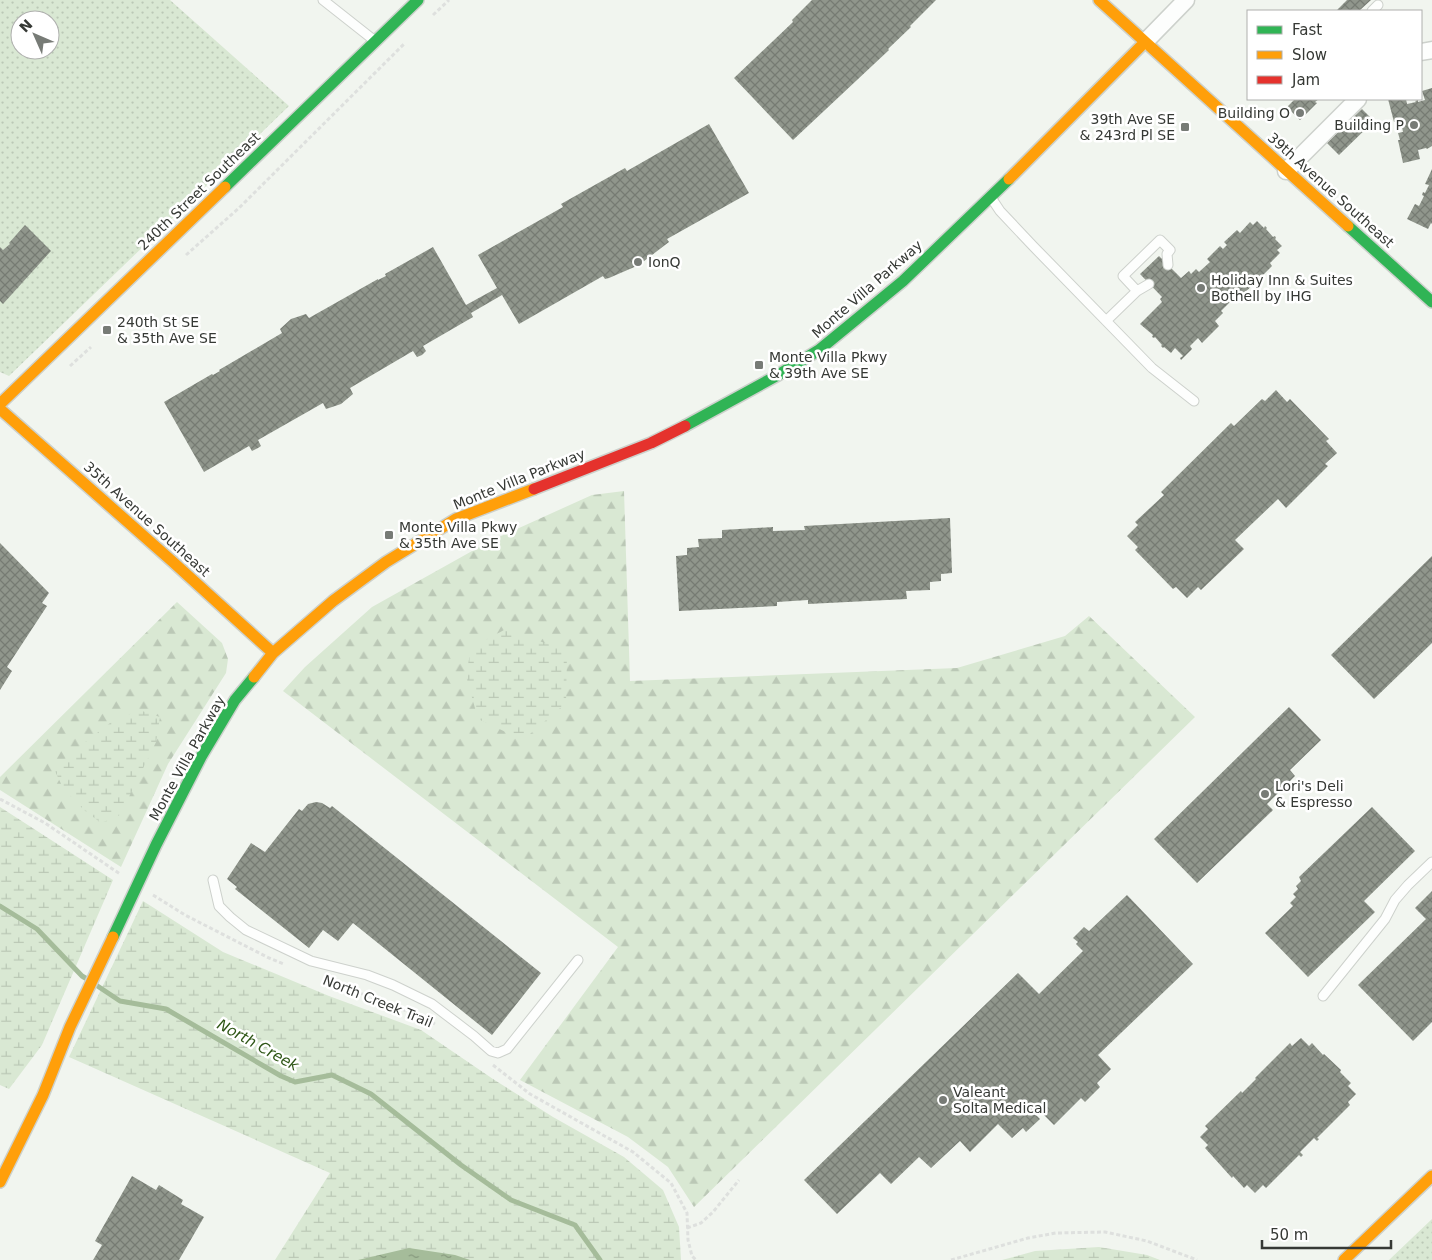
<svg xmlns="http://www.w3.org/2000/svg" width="1432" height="1260" viewBox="0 0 1432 1260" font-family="'DejaVu Sans',sans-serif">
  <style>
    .grass { fill: url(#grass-dots); fill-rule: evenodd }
    .forest { fill: url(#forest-firs) }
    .wetland { fill: url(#wetland-marsh) }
    .water { fill: url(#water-ripples) }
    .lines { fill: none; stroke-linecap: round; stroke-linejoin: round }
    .stream { stroke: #a5bc9a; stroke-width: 5 }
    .building { fill: url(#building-cross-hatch) }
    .lane-casing { stroke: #cdd1cc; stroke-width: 11 }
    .street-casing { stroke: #cdd1cc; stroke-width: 19 }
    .fast-casing { stroke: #cdd1cc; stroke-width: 14 }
    .slow-casing { stroke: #cdd1cc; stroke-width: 14 }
    .jam-casing { stroke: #cdd1cc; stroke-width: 14 }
    .path { stroke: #dee0de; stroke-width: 3; stroke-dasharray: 4 2.5; stroke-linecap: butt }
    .lane { stroke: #fdfefd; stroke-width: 9 }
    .street { stroke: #fdfefd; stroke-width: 16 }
    .fast { stroke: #30b455; stroke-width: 11 }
    .slow { stroke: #ff9f0a; stroke-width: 11 }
    .jam { stroke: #e5322d; stroke-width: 11 }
    .poi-dot { fill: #777b76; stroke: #fff; stroke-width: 2 }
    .labels { text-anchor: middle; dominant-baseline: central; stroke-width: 5; stroke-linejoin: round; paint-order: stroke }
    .poi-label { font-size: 14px; fill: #363935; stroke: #fff; text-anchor: start }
    .street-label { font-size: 14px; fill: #363935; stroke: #fff }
    .water-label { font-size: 15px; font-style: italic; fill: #2e5616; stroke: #fff }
  </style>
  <defs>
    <pattern id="grass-dots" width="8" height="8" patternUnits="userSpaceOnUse" patternTransform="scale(1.25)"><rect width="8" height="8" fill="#d9e8d3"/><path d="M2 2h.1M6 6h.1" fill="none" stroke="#bbc8b6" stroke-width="1.8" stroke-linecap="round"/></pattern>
    <pattern id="forest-firs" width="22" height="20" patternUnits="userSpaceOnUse" patternTransform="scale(1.25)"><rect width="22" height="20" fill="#d9e8d3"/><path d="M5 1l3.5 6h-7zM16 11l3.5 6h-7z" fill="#bbc8b6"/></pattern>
    <pattern id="wetland-marsh" width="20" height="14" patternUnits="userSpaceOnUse" patternTransform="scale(1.25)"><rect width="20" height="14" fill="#d9e8d3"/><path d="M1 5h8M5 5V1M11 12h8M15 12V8" fill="none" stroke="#bbc8b6"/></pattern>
    <pattern id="water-ripples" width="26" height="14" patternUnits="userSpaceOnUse" patternTransform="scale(1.25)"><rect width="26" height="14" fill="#a5bc9a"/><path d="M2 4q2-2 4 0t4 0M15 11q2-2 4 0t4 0" fill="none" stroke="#879a7e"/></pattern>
    <pattern id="building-cross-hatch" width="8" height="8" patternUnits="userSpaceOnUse" patternTransform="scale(1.25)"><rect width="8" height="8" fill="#90968c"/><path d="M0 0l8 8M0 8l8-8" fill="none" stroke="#767b73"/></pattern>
  </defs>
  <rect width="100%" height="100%" fill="#f1f5ef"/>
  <path class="grass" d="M 0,0 L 170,0 L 289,106 L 9,376 L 0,372 ZM 20,20 L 50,20 L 50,50 L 20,50 Z
    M 1432,1219 L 1432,1260 L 1389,1260 Z"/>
  <path class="forest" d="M 624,491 L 630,681 L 957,668 L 1065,636 L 1089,616 L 1195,717 L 694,1207 L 668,1167 L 628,1137 L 520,1080 L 618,947 L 283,691 L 305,667 L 372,607 L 490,541 L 592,495 Z
    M 177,602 L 222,643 L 228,659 L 226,673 L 168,764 L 121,867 L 0,790 L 0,777 Z"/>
  <path class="wetland" d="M 504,630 L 567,650 L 566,703 L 523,740 L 478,719 L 466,676 L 471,648 Z
    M 139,710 L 160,717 L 156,742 L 120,815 L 101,823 L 84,810 L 63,788 L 54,769 L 75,750 L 110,723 Z
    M 0,807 L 113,880 L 42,1045 L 9,1089 L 0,1085 Z
    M 143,901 L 223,952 L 329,996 L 421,1030 L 493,1079 L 553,1117 L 624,1157 L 663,1190 L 679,1227 L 681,1260 L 275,1260 L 330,1173 L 69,1057 Z
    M 1099,1247 L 1147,1255 L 1160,1260 L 1002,1260 L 1035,1251 Z"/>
  <path class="water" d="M 409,1248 L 455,1255 L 470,1260 L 358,1260 Z"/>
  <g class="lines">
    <path class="stream" d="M 0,906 L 37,929 L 82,976 L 87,979
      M 96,985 L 120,1001 L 166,1009 L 281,1076 L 295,1082 L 332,1075 L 371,1094 L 461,1165 L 511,1200 L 575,1225 L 600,1260"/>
  </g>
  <path class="building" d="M 812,0 L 936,0 L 910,26 L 911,27 L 888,49 L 889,50 L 793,140 L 734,78 L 793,22 L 792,20 Z
    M 1347,0 L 1371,0 L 1359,11 L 1336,11 Z
    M 1432,88 L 1432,146 L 1427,149 L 1426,148 L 1418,150 L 1420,159 L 1403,163 L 1398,140 L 1400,140 L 1398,133 L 1403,132 L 1402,127 L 1397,129 L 1396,122 L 1394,122 L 1388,99 L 1406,99 L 1407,104 L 1416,102 L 1415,101 L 1418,100 L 1418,102 L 1425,100 L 1422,91 Z
    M 1293,99 L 1319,99 L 1315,102 L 1317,103 L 1300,120 L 1287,107 L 1294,100 Z
    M 1362,109 L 1374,121 L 1339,155 L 1327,143 Z
    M 709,124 L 749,193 L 667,239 L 669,242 L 665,245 L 639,265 L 609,278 L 605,279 L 603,276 L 519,324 L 502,295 L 471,313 L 473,317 L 423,346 L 426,351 L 422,355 L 417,357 L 413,351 L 350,388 L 353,394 L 341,404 L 326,409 L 323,403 L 258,440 L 261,446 L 258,448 L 252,451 L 249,446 L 204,472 L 164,402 L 212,374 L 213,375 L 220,371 L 219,370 L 282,333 L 280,329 L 291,319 L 306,314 L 309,318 L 378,279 L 378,280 L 386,276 L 385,274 L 433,247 L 466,305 L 497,288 L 478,255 L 563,207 L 561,204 L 625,168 L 627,171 Z
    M 1432,169 L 1432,224 L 1431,223 L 1428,229 L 1407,219 L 1415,204 L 1419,206 L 1424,196 L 1422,195 L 1423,192 L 1425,193 L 1429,185 L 1425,184 Z
    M 1257,221 L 1264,228 L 1265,226 L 1267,228 L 1266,229 L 1273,237 L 1275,236 L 1276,238 L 1275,239 L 1282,246 L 1277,250 L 1280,253 L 1270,263 L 1272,266 L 1259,279 L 1256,276 L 1253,280 L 1255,283 L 1242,295 L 1240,292 L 1221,311 L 1223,313 L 1215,321 L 1219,326 L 1202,343 L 1198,338 L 1190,346 L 1192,349 L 1181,360 L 1180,358 L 1183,356 L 1175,348 L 1171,353 L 1164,347 L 1163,348 L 1161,346 L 1162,345 L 1155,337 L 1154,338 L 1152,337 L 1153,335 L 1140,324 L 1162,302 L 1160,299 L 1162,297 L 1140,274 L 1159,256 L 1181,278 L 1189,271 L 1191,274 L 1196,269 L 1199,272 L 1210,262 L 1207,259 L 1220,246 L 1223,249 L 1227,245 L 1224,242 L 1237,230 L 1240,233 L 1250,222 L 1253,225 Z
    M 25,225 L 51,251 L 3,304 L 0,301 L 0,247 L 3,250 L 10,244 L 9,243 Z
    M 1276,390 L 1287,402 L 1290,399 L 1329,439 L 1326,441 L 1337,453 L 1325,464 L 1328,466 L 1286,508 L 1278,499 L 1235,540 L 1244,549 L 1201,590 L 1198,587 L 1187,598 L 1176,587 L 1173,589 L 1135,550 L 1138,547 L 1127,536 L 1138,525 L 1135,522 L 1164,495 L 1161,492 L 1231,423 L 1234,426 L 1262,399 L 1265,401 Z
    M 950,518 L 952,573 L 941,574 L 941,581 L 930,582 L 930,590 L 906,591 L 907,599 L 808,604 L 808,600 L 777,602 L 777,606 L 679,611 L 676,556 L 687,555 L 687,548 L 699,547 L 698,539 L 722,538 L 722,530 L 773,527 L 773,531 L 805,530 L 804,526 Z
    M 0,543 L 49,593 L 42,603 L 47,606 L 7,667 L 12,671 L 0,690 Z
    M 1432,556 L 1432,643 L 1374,699 L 1331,655 Z
    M 1289,707 L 1321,740 L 1290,770 L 1295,776 L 1267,804 L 1273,810 L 1197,883 L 1154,839 Z
    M 316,802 L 322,803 L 330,808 L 332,806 L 541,973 L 492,1035 L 353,923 L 338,941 L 323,930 L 309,948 L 235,889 L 237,887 L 227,879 L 251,843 L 265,852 L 299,809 L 302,811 L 308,804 Z
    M 1372,807 L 1415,851 L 1364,901 L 1375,912 L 1308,977 L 1265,933 L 1293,906 L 1290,903 L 1296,897 L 1293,894 L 1298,889 L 1296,886 L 1301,881 L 1299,877 Z
    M 1432,891 L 1432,1022 L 1413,1041 L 1358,985 L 1426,919 L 1415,908 Z
    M 1127,895 L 1193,964 L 1098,1055 L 1111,1069 L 1097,1083 L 1100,1087 L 1085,1102 L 1081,1098 L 1054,1125 L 1040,1111 L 1036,1115 L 1040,1119 L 1026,1132 L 1023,1128 L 1012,1138 L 998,1124 L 970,1152 L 960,1141 L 931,1168 L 919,1157 L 891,1184 L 880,1173 L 837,1214 L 804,1180 L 1018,973 L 1039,994 L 1083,951 L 1076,944 L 1078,942 L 1073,938 L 1084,927 L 1089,931 Z
    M 1301,1038 L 1309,1046 L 1312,1043 L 1323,1055 L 1324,1054 L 1341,1070 L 1340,1072 L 1351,1083 L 1348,1086 L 1356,1094 L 1348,1102 L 1350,1105 L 1317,1138 L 1319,1139 L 1317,1141 L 1314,1138 L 1300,1152 L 1303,1155 L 1301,1157 L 1299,1155 L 1266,1188 L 1263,1185 L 1255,1193 L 1247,1185 L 1244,1188 L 1233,1176 L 1232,1178 L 1205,1148 L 1208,1145 L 1200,1137 L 1208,1129 L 1205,1126 L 1241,1091 L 1242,1093 L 1256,1079 L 1255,1078 L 1290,1043 L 1292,1046 Z
    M 132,1176 L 156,1190 L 159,1185 L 183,1200 L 181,1204 L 204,1217 L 179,1260 L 93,1260 L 102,1245 L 95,1241 Z"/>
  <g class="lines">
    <defs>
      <path id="lane" d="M 323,0 L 375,41
        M 1372,11 L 1378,5
        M 992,199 L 1000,211 L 1033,246 L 1152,368 L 1194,401
        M 1137,291 L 1149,284
        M 1106,321 L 1137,291 L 1123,276 L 1160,240 L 1170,250 L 1167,254 L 1168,265
        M 213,880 L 219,906 L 230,917 L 246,930 L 311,961 L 367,975 L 393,985 L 432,1004 L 474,1036 L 491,1051 L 498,1053 L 507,1049 L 578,960
        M 1323,996 L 1385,919 L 1395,900 L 1408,885 L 1432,862"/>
      <path id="street" d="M 1145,42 L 1186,0
        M 1421,52 L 1432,50
        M 1286,171 L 1358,99"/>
      <path id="fast" d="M 225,187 L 418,0
        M 1348,226 L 1432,302
        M 685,426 L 778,375 L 819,350 L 903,281 L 1009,179
        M 113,937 L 156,845 L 201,757 L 235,700 L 254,677"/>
      <path id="slow" d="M 1099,0 L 1348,226
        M 1009,179 L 1145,42
        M 0,404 L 225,187
        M 0,409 L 173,562 L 273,653
        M 254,677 L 273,653 L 333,601 L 386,562 L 456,519 L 534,489
        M 0,1182 L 43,1095 L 70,1027 L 113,937
        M 1344,1260 L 1432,1176"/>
      <path id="jam" d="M 534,489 L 651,443 L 685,426"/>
    </defs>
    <use href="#lane" class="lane-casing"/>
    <use href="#street" class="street-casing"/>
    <use href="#fast" class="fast-casing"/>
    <use href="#slow" class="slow-casing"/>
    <use href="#jam" class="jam-casing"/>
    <path class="path" d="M 433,15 L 449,0
      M 186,255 L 239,208 L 404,44
      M 70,366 L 91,347
      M 0,799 L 45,823 L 120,874
      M 153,895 L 185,915 L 269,958 L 284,964
      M 323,979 L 420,1016 L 435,1024
      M 493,1065 L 530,1094 L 633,1152 L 671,1183 L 687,1213 L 688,1240 L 692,1256 L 696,1260
      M 687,1228 L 701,1223 L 713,1212 L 739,1180
      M 951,1260 L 1028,1238 L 1056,1233 L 1105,1232 L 1147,1241 L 1197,1260"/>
    <use href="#lane" class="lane"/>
    <use href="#street" class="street"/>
    <use href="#fast" class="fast"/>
    <use href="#slow" class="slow"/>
    <use href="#jam" class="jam"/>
  </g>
  <g class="poi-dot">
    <circle cx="1300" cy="113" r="5"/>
    <circle cx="1414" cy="125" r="5"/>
    <rect x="1180" y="122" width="10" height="10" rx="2.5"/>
    <circle cx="638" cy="262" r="5"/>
    <circle cx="1201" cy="288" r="5"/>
    <rect x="102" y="325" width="10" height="10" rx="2.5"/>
    <rect x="754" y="360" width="10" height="10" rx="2.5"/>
    <rect x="384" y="530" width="10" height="10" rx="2.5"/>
    <circle cx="1265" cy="794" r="5"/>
    <circle cx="943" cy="1100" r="5"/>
  </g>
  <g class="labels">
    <g class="poi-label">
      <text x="1290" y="113" text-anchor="end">Building O</text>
      <text x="1175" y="119" text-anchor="end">39th Ave SE<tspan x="1175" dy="16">&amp; 243rd Pl SE</tspan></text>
      <text x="1404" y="125" text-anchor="end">Building P</text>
      <text x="648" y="262">IonQ</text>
      <text x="1211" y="280">Holiday Inn &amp; Suites<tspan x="1211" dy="16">Bothell by IHG</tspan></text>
      <text x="117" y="322">240th St SE<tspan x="117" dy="16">&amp; 35th Ave SE</tspan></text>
      <text x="769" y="357">Monte Villa Pkwy<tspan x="769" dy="16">&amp; 39th Ave SE</tspan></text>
      <text x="399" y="527">Monte Villa Pkwy<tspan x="399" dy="16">&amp; 35th Ave SE</tspan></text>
      <text x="1275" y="786">Lori's Deli<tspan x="1275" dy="16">&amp; Espresso</tspan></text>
      <text x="953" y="1092">Valeant<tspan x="953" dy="16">Solta Medical</tspan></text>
    </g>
    <g class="street-label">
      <text transform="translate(1331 190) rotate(42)">39th Avenue Southeast</text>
      <text transform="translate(199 191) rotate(-44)">240th Street Southeast</text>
      <text transform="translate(867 289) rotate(-41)">Monte Villa Parkway</text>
      <text transform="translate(519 479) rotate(-22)">Monte Villa Parkway</text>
      <text transform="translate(147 519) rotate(42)">35th Avenue Southeast</text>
      <text transform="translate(187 758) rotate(-61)">Monte Villa Parkway</text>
      <text transform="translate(378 1001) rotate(22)">North Creek Trail</text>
    </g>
    <g class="water-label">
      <text transform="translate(258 1045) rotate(29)">North Creek</text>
    </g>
  </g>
  <rect x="1247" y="10" width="175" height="90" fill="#ffffff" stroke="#afb0ae"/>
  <rect x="1257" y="26" width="25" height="8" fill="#30b455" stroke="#afb0ae"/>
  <text x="1292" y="35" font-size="15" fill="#363935">Fast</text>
  <rect x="1257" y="51" width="25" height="8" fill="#ff9f0a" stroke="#afb0ae"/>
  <text x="1292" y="60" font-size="15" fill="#363935">Slow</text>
  <rect x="1257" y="76" width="25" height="8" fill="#e5322d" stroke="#afb0ae"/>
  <text x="1292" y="85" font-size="15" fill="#363935">Jam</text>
  <g transform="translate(35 35) rotate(315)"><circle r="24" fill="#ffffff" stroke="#afb0ae"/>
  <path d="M0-4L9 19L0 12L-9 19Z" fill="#777b76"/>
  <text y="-8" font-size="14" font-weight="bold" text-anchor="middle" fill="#363935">N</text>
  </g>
  <path d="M1262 1240v8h129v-8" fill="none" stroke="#363935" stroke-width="2.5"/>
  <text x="1270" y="1240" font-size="15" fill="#363935" stroke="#ffffff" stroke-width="4" paint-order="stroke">50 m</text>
</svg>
